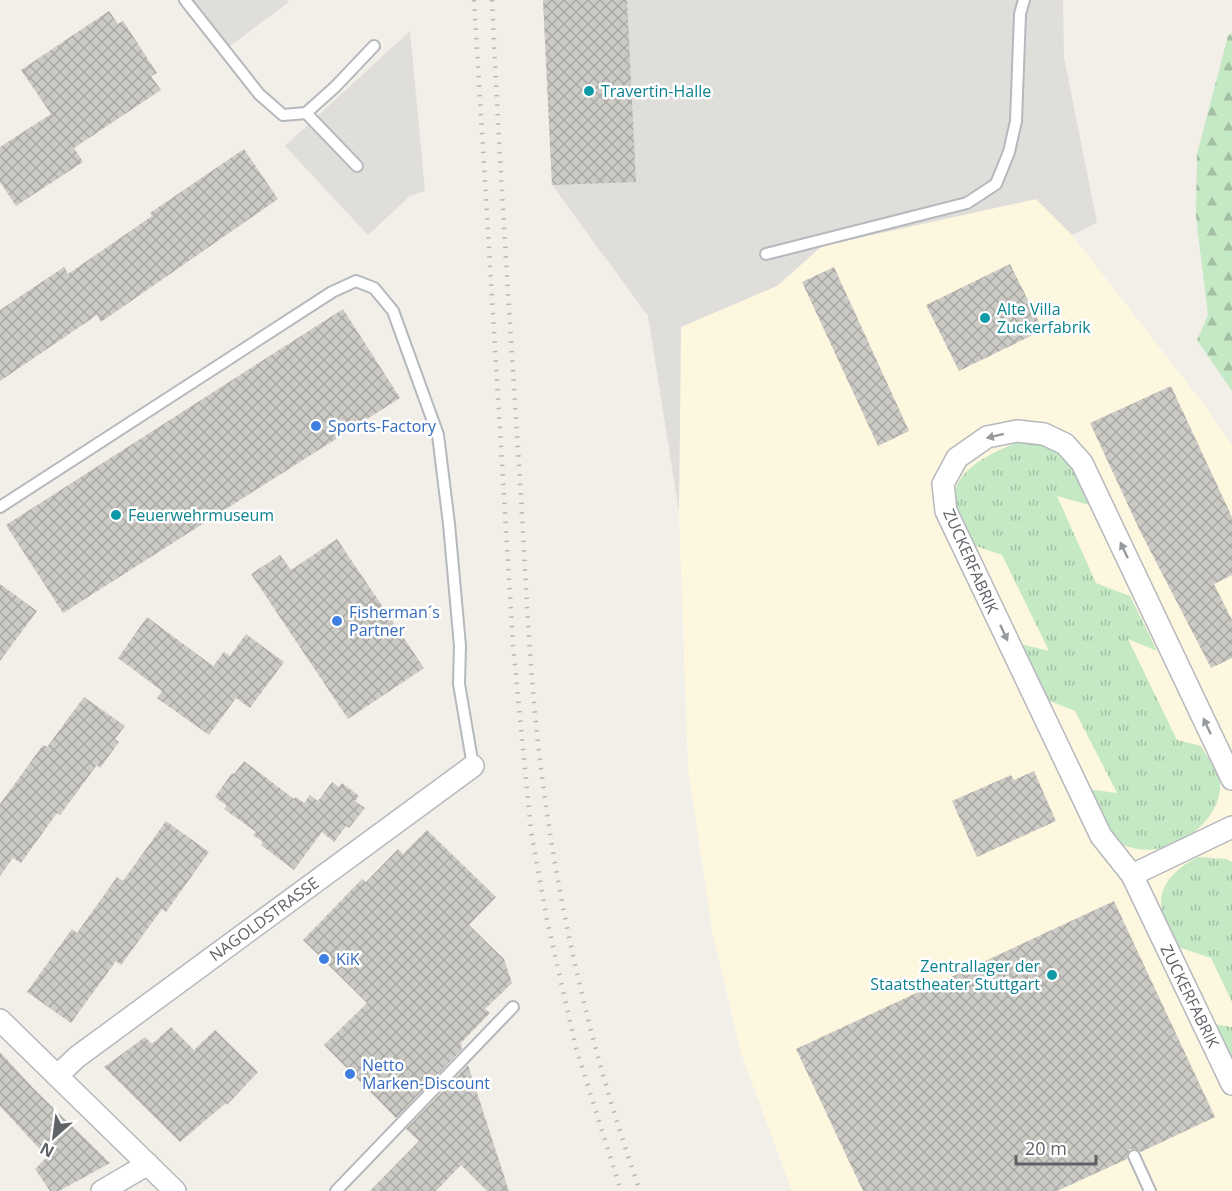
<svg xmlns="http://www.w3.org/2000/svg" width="1232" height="1191" viewBox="0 0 1232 1191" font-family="'Open Sans',sans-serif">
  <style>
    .commercial { fill: #fef7e0 }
    .industrial { fill: #e0deda }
    .grass { fill: url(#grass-tufts) }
    .forest { fill: url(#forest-firs) }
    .building { fill: url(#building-cross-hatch) }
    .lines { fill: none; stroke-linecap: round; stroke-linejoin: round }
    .service-casing { stroke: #b5b8bc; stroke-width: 14 }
    .minor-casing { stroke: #b5b8bc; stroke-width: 24 }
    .service { stroke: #fff; stroke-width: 10 }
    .minor { stroke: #fff; stroke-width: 21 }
    .rail { stroke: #b6b7b8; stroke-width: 4.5; stroke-dasharray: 1.5 8; stroke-linecap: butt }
    .oneway { fill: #979a9d }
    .culture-dot { fill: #0f9aa8; stroke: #fff; stroke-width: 2 }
    .shop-dot { fill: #3f7fe0; stroke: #fff; stroke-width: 2 }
    .labels { text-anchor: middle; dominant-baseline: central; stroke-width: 5; stroke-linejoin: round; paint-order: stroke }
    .culture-label { font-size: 16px; fill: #0d838f; stroke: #fff; text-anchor: start }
    .shop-label { font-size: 16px; fill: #366cbe; stroke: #fff; text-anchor: start }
    .street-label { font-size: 16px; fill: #5f6368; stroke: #fff }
  </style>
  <defs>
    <pattern id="grass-tufts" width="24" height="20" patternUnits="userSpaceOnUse" patternTransform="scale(1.5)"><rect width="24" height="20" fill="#c5e8c5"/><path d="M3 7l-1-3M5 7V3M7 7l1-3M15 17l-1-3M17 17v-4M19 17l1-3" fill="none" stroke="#a3c0a4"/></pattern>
    <pattern id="forest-firs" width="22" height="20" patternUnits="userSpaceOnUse" patternTransform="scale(1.5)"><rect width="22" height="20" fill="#c5e8c5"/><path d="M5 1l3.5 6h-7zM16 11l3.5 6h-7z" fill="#a3c0a4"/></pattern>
    <pattern id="building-cross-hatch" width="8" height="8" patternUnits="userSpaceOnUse" patternTransform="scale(1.5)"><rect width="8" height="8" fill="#cccac5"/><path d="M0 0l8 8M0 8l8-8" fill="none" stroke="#a9a8a4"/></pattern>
  </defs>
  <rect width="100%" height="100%" fill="#f1efe8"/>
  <path class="commercial" d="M 1036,199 L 1072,235 L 1202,402 L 1232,445 L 1232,1191 L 792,1191 L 741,1053 L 713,936 L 688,768 L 679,512 L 681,327 L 777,286 L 822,246 Z"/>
  <path class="industrial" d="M 193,0 L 287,0 L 289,2 L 230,46 Z
    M 543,0 L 1063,0 L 1064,57 L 1097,223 L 1072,235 L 1036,199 L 822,246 L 777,286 L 681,327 L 679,512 L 648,316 L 552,185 Z
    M 410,31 L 425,191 L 410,196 L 368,235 L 285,146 Z"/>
  <path class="grass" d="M 1020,441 C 1028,442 1036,442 1044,444 C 1070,450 1080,483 1089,505 L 1057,496 L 1096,583 L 1130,596 L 1157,651 L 1128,639 L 1177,740 L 1201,746 C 1206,756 1219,770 1220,782 C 1223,828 1154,869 1116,840 C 1108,834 1092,800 1086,789 L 1117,793 L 1075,711 L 1042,698 L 1017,643 L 1049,651 L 1002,555 L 970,544 C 966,536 961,527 957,519 C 941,473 988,455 1020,441 Z
    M 1199,857 L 1227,859 L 1232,862 L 1232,1002 L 1211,958 L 1175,946 C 1170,933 1162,919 1161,906 C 1159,883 1180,865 1199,857 Z
    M 1214,1024 L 1232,1027 L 1232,1062 Z"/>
  <path class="forest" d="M 1232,33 L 1232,391 L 1197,340 L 1208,315 L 1196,216 L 1197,154 L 1228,36 Z"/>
  <path class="building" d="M 543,0 L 627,0 L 636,182 L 552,185 Z
    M 109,11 L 118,24 L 123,21 L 157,73 L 151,76 L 161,90 L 74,148 L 83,162 L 16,206 L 0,182 L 0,147 L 51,114 L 21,70 Z
    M 244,149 L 278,199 L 101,322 L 97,315 L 0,381 L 0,310 L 64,267 L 68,274 L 152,216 L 150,213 Z
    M 1010,264 L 1043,330 L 959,371 L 926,305 Z
    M 834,267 L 909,431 L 878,446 L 802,282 Z
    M 343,309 L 400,398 L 63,613 L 6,525 Z
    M 1171,386 L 1232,517 L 1232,575 L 1214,584 L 1232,620 L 1232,658 L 1211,668 L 1140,531 L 1090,423 Z
    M 337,539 L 424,668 L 348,719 L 251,574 L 280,555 L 291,570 Z
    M 0,584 L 37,611 L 0,661 Z
    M 147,617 L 213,666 L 224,652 L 230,656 L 246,634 L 284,662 L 250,708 L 236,698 L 209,735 L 157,698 L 162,691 L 118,658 Z
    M 84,697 L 125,726 L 115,739 L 119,742 L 100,768 L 97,765 L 60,815 L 57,813 L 21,863 L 13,858 L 0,876 L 0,804 L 43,745 L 47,747 Z
    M 244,761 L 294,799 L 296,797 L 304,803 L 310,795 L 318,801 L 332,782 L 339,787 L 342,783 L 359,796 L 355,801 L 365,808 L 349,828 L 346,826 L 334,842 L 322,832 L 294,870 L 261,845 L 263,842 L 253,835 L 256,832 L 224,809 L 227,806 L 215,797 L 232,773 L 234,774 Z
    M 1034,771 L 1056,821 L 977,857 L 952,801 L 1011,775 L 1014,780 Z
    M 166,821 L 209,852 L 166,912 L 162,909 L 121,965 L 116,961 L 71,1023 L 27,992 L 72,929 L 77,933 L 117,877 L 123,881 Z
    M 427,830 L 496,897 L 469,925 L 504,959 L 512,983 L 485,1009 L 490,1013 L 461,1043 L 462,1049 L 396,1118 L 324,1045 L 367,1003 L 303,940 L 362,879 L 366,882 L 398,849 L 403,854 Z
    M 1114,901 L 1215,1117 L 1141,1152 L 1135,1149 L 1130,1149 L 1127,1155 L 1127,1159 L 1057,1191 L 863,1191 L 796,1049 Z
    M 171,1027 L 194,1050 L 215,1030 L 258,1072 L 227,1105 L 226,1103 L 180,1142 L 104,1067 L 145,1037 L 152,1044 Z
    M 0,1052 L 33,1088 L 110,1163 L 59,1191 L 50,1191 L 35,1169 L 47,1157 L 0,1106 Z
    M 468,1065 L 509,1191 L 487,1191 L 461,1165 L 436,1191 L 370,1191 L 419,1141 L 406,1129 Z"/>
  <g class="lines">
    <defs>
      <path id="service" d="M 185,0 L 259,94 L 283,115 L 306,113 L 357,166
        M 306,113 L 335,87 L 374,46
        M 766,254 L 967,203 L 996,184 L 1009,152 L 1016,121 L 1020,14 L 1024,0
        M 0,507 L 332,292 L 356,281 L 374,288 L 393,311 L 438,435 L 449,524 L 460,646 L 459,684 L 473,766
        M 1134,1156 L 1150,1191
        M 336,1191 L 513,1007"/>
      <path id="minor" d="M 1232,779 L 1082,463 L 1065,444 L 1044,434 L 1017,431 L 987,437 L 957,458 L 943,484 L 946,511 L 1101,836 L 1132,875 L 1232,1084
        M 1132,875 L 1232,827
        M 0,1020 L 175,1191
        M 58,1075 L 77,1057 L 473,766
        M 102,1191 L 148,1164"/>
    </defs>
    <use href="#service" class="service-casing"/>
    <use href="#minor" class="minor-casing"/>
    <use href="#service" class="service"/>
    <use href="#minor" class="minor"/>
    <path class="rail" d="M 474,0 L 513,645 L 531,831 L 547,920 L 576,1048 L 621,1191
      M 492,0 C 499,155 509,310 519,465 C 525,558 528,651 538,743 C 555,896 589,1046 640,1191"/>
  </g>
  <defs><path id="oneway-solid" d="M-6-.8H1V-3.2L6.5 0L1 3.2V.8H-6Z" transform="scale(1.5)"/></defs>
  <g class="oneway">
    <use href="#oneway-solid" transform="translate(995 436) rotate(166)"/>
    <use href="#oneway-solid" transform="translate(1124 550) rotate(-115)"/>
    <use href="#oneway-solid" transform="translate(1004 633) rotate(65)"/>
    <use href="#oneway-solid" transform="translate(1207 726) rotate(-115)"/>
  </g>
  <g class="culture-dot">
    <circle cx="589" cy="91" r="6"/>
    <circle cx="985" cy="318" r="6"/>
    <circle cx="116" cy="515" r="6"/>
    <circle cx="1052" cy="975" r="6"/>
  </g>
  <g class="shop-dot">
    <circle cx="316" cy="426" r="6"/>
    <circle cx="337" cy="621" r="6"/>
    <circle cx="324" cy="959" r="6"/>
    <circle cx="350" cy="1074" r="6"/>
  </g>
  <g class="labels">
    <g class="culture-label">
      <text x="601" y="91">Travertin-Halle</text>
      <text x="997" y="309">Alte Villa<tspan x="997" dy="18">Zuckerfabrik</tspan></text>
      <text x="128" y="515">Feuerwehrmuseum</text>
      <text x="1040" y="966" text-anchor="end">Zentrallager der<tspan x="1040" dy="18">Staatstheater Stuttgart</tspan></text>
    </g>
    <g class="shop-label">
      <text x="328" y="426">Sports-Factory</text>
      <text x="349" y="612">Fisherman´s<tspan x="349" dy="18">Partner</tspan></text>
      <text x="336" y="959">KiK</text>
      <text x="362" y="1065">Netto<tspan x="362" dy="18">Marken-Discount</tspan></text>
    </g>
    <g class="street-label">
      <text transform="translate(971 561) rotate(66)">ZUCKERFABRIK</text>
      <text transform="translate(264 919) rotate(-36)">NAGOLDSTRASSE</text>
      <text transform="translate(1190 996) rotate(64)">ZUCKERFABRIK</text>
    </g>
  </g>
  <g transform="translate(54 1137) rotate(208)" stroke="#ffffff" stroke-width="4.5" paint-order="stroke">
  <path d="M0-4.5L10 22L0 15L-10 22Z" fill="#5f6368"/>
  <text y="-9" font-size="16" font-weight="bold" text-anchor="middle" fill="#5f6368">N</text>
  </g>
  <path d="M1016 1155v9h80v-9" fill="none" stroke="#5f6368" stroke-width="3"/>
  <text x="1025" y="1155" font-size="18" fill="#5f6368" stroke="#ffffff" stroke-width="4.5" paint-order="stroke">20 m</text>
</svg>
